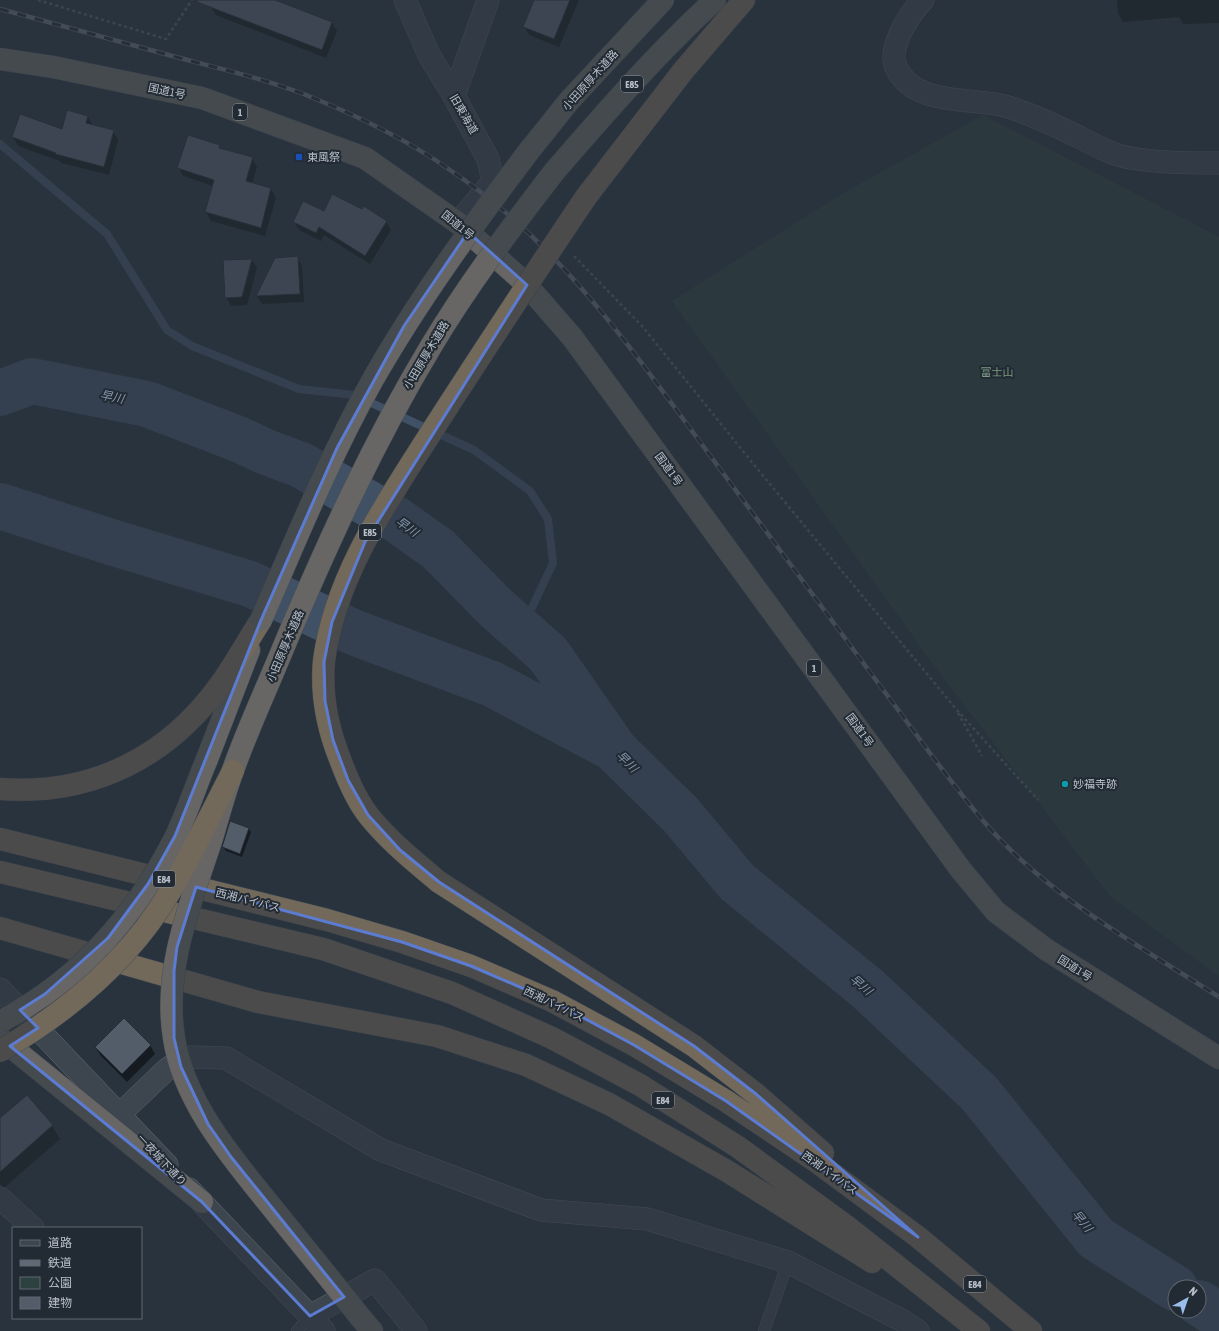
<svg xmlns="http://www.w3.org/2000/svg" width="1219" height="1331" viewBox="0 0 1219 1331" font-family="'Asap Condensed','Noto Sans JP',sans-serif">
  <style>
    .green { fill: #2e4141 }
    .shadow { fill: #0007 }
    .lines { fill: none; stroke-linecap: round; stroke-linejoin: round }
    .stream { stroke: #415165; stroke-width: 8 }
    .river { stroke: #415165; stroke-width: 46 }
    .building { fill: #535c69; stroke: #242c36 }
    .service-casing { stroke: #5b636c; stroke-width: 12 }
    .minor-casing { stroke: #5b636c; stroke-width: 23 }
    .tertiary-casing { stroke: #5b636c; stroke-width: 23 }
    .trunk-casing { stroke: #485059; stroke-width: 23 }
    .motorway-casing { stroke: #485059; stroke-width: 23 }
    .path { stroke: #4d5e60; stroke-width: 2.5; stroke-dasharray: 3 3; stroke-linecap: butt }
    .service { stroke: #3d454e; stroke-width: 11 }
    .minor { stroke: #3d454e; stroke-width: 22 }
    .tertiary { stroke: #3d454e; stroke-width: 22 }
    .trunk { stroke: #676664; stroke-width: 22 }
    .motorway { stroke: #73695b; stroke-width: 22 }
    .rail-casing { stroke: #606975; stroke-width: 4.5 }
    .rail { stroke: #222a34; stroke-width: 3; stroke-dasharray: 9; stroke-linecap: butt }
    .trunk-bridge-casing { stroke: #485059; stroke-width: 23; stroke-linecap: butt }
    .motorway-bridge-casing { stroke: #485059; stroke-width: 23; stroke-linecap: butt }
    .trunk-bridge { stroke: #676664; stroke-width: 22 }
    .motorway-bridge { stroke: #73695b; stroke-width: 22 }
    .marked { fill: none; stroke: #5b7cd2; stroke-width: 3; stroke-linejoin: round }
    .transit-dot { fill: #1a4fb4; stroke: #222a34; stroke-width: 1.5 }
    .culture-dot { fill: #0f9aa8; stroke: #222a34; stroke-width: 1.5 }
    .labels { text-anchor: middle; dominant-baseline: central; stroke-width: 4; stroke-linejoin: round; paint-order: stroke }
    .shield { fill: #222a34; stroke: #8c939c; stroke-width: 1 }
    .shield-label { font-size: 10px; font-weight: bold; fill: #b9c0c9 }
    .street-label { font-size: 11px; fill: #b9c0c9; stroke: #222a34 }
    .poi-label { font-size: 11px; fill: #b9c0c9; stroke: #222a34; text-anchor: start }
    .park-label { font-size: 11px; fill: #7b9c82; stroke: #222a34 }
    .water-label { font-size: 12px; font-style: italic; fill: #8597ac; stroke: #222a34 }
  </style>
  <rect width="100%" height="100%" fill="#29333e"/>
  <path class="green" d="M 983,115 L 1219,237 L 1219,976 L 1111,897 L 928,657 L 672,301 L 837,197 Z"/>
  <path class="shadow" d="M 214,0 L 272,0 L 332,23 L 337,31 L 326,58 L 216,15 L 211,7 Z
    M 535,0 L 579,0 L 559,47 L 529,35 L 524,26 Z
    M 1117,0 L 1219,0 L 1219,23 L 1183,24 L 1179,17 L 1123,22 L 1118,13 Z
    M 88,117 L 93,125 L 113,131 L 118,140 L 109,175 L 61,163 L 60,161 L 18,146 L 13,137 L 62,131 Z
    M 219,146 L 221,150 L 252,158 L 257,167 L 252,183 L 271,189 L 276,198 L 265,236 L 211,221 L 206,212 L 213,186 L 183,176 L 178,167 Z
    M 294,222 L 386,222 L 391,230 L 370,264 L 324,235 L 321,241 L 299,230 Z
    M 297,257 L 302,266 L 304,302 L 262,304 L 257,296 L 276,259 Z
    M 252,260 L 257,268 L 247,305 L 231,306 L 226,297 Z
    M 248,828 L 251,832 L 242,857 L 226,851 L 223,847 Z
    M 150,1045 L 155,1054 L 127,1082 L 101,1056 L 96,1048 Z
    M 0,1120 L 52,1126 L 60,1139 L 4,1188 L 0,1184 Z"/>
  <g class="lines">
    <path class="stream" d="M 0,144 L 107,234 L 167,330 L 192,346 L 299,389 L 354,395 L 474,450 L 530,491 L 548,519 L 553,563 L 521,631"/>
    <path class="river" d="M 0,393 L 32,381 L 147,404 L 238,439 L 266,452 L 301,465 L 397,520 L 438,549 L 496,608 L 548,654 L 615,750 L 681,815 L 737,882 L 868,989 L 979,1093 L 1096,1238 L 1175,1288
      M 0,506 L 111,542 L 250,584 L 353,632 L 492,684 L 609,746
      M 1199,1303 L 1219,1316"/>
  </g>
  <path class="building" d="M 197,0 L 275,0 L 332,22 L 322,50 L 197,2 Z
    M 534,0 L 570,0 L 554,39 L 523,27 Z
    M 67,110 L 88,116 L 86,123 L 114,130 L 104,167 L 55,154 L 56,153 L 12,137 L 20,114 L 62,129 Z
    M 188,135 L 220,145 L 219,148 L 253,157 L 246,181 L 271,188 L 261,228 L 205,212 L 214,180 L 177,168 Z
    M 332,194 L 362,209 L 364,206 L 387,221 L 365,256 L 319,227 L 316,233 L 293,222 L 303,201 L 324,211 Z
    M 298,256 L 300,294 L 256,296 L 275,258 Z
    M 252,259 L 242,297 L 225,298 L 223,260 Z
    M 230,821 L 249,828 L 240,854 L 222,847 Z
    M 124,1018 L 151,1045 L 122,1074 L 95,1047 Z
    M 27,1095 L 53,1125 L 0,1172 L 0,1118 Z"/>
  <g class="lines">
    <defs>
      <path id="service" d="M 297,1331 L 310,1316
        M 764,1331 L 788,1262"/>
      <path id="minor" d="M 405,0 L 429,55 L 454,96
        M 120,1114 L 166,1070 L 181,1059 L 190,1057 L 226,1058 L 381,1150 L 541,1210 L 647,1219 L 788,1262 L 903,1321 L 918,1331
        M 0,1198 L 33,1228
        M 310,1316 L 375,1280 L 416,1331"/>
      <path id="tertiary" d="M 923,0 C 910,13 887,48 896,67 C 914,107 972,97 1005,106 C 1032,114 1056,126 1081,138 C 1097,146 1114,156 1131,158 C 1159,163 1190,163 1219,163
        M 458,223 L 493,181 L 488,159 L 454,96 L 488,0
        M 0,989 L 167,1165
        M 189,1189 L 324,1331"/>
      <path id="trunk" d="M 0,59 L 53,67 L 202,98 L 365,158 L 458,223 L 524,282 L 572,337 L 961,870 L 996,912 L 1047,950 L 1219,1058
        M 529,151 L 569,101 L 663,0
        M 554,172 C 605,113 657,53 715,0
        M 207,759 L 249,650
        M 0,1038 L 202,1202
        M 360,1317 L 372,1331"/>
      <path id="motorway" d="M 586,197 L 683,71 L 744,0
        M 0,789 C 92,796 169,757 222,682 C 236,662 248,640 261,620
        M 0,839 L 327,920 L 402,942 L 471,966 L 552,1001 L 634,1045 L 726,1101 L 814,1160 L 918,1237 L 1031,1331
        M 0,872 L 323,949 L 452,993 L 552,1038 L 640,1085 L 738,1147 L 849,1228 L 979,1331
        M 439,882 L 694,1046 L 756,1094 L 823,1153
        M 0,928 L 258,1002 L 437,1036 L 526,1065 L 609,1104 L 727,1171 L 872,1262"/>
    </defs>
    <use href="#service" class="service-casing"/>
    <use href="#minor" class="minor-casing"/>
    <use href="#tertiary" class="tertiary-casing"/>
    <use href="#trunk" class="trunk-casing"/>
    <use href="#motorway" class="motorway-casing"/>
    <path class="path" d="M 38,0 L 166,39 L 192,0
      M 574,256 L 642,326 L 755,466 L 956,709 L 1038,800
      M 958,713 L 982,756"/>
    <use href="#service" class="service"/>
    <use href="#minor" class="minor"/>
    <use href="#tertiary" class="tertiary"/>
    <use href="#trunk" class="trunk"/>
    <use href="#motorway" class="motorway"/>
    <defs>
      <path id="rail" d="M 0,9 C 55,24 110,39 165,54 C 212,67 260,77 306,95 C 356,115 406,139 450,170 C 554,240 619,332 692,431 C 755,516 818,602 881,687 C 915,732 948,780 985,823 C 1049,897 1138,945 1219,997"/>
    </defs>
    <use href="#rail" class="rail-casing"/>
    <use href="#rail" class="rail"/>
    <defs>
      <path id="trunk-bridge" d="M 261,620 C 296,539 329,458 372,381 C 418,300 473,225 529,151
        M 0,1022 C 80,979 134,918 175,838 C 187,813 196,785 207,759
        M 360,1317 C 332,1281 303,1246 274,1210 C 234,1160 184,1104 174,1038 C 163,970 190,905 211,841 C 218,818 224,795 232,773 C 247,730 267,688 284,646 C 327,544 373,443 430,348 C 467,286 510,229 554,172"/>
      <path id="motorway-bridge" d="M 439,882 C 414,861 389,841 369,816 C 356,800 347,778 340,759 C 328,729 321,694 324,661 C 335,575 389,499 434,428 C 484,350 535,273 586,197
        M 0,1051 C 67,1012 131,959 171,890 C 193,852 212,811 233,771"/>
    </defs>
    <use href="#trunk-bridge" class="trunk-bridge-casing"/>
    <use href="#motorway-bridge" class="motorway-bridge-casing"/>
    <use href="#trunk-bridge" class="trunk-bridge"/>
    <use href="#motorway-bridge" class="motorway-bridge"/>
  </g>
  <path d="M0 0H1219V1331H0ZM 468,232 L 527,285 L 365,542 L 332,622 L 324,662 L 325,701 L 333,740 L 348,780 L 368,815 L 400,850 L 439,882 L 694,1046 L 756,1094 L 918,1237 L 726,1101 L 634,1045 L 552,1001 L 471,966 L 402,942 L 196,887 L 177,947 L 174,971 L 174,1038 L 181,1067 L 208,1124 L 231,1157 L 344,1297 L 310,1316 L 202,1202 L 10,1046 L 38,1028 L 20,1010 L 45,994 L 108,938 L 148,884 L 175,836 L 261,620 L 337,448 L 404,326 Z" fill="#29333e" fill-opacity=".55" fill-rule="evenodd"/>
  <path class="marked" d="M 468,232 L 527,285 L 365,542 L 332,622 L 324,662 L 325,701 L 333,740 L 348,780 L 368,815 L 400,850 L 439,882 L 694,1046 L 756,1094 L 918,1237 L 726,1101 L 634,1045 L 552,1001 L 471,966 L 402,942 L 196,887 L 177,947 L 174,971 L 174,1038 L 181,1067 L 208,1124 L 231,1157 L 344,1297 L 310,1316 L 202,1202 L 10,1046 L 38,1028 L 20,1010 L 45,994 L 108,938 L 148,884 L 175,836 L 261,620 L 337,448 L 404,326 Z"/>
  <rect class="transit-dot" x="295" y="153" width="8" height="8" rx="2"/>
  <circle class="culture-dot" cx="1065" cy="784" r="4"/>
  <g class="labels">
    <g class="shield">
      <rect x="621" y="76" width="22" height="16" rx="3"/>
      <rect x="233" y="104" width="14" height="16" rx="3"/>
      <rect x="359" y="524" width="22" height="16" rx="3"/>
      <rect x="807" y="660" width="14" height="16" rx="3"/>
      <rect x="153" y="871" width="22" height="16" rx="3"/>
      <rect x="652" y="1092" width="22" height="16" rx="3"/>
      <rect x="964" y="1276" width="22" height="16" rx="3"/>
    </g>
    <g class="shield-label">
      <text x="632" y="84">E85</text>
      <text x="240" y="112">1</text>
      <text x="370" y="532">E85</text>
      <text x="814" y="668">1</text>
      <text x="164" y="879">E84</text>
      <text x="663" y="1100">E84</text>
      <text x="975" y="1284">E84</text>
    </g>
    <g class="street-label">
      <text transform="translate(590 80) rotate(-48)">小田原厚木道路</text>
      <text transform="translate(167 91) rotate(12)">国道1号</text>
      <text transform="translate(464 114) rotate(60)">旧東海道</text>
      <text transform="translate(458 225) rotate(39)">国道1号</text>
      <text transform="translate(426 355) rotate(-59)">小田原厚木道路</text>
      <text transform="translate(669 469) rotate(54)">国道1号</text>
      <text transform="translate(285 646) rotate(-67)">小田原厚木道路</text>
      <text transform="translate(860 730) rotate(54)">国道1号</text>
      <text transform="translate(248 900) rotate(14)">西湘バイパス</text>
      <text transform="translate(1075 968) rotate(32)">国道1号</text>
      <text transform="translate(554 1004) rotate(26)">西湘バイパス</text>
      <text transform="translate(162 1160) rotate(47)">一夜城下通り</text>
      <text transform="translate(830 1173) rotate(36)">西湘バイパス</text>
    </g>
    <g class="poi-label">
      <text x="307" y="157">東風祭</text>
      <text x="1073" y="784">妙福寺跡</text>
    </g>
    <g class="park-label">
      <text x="997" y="372">富士山</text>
    </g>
    <g class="water-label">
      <text transform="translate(112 397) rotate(11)">早川</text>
      <text transform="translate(407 527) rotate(35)">早川</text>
      <text transform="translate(627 762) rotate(45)">早川</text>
      <text transform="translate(861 985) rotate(41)">早川</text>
      <text transform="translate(1082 1221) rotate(51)">早川</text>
    </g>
  </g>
  <rect x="12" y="1227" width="130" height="92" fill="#222a34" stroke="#5e6670"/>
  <rect x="20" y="1240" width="20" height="6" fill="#3d454e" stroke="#5e6670"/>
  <text x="48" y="1247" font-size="12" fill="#b9c0c9">道路</text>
  <rect x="20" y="1260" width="20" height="6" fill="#606975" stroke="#5e6670"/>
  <text x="48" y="1267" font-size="12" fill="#b9c0c9">鉄道</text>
  <rect x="20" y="1277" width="20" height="12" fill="#2e4141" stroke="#5e6670"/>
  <text x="48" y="1287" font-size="12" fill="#b9c0c9">公園</text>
  <rect x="20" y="1297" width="20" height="12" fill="#535c69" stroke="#5e6670"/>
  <text x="48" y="1307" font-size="12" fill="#b9c0c9">建物</text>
  <g transform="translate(1187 1299) rotate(40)"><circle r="19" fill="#222a34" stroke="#5e6670"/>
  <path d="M0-3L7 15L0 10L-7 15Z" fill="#9bbdec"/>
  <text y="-6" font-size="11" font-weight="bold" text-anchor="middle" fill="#b9c0c9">N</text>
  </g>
</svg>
